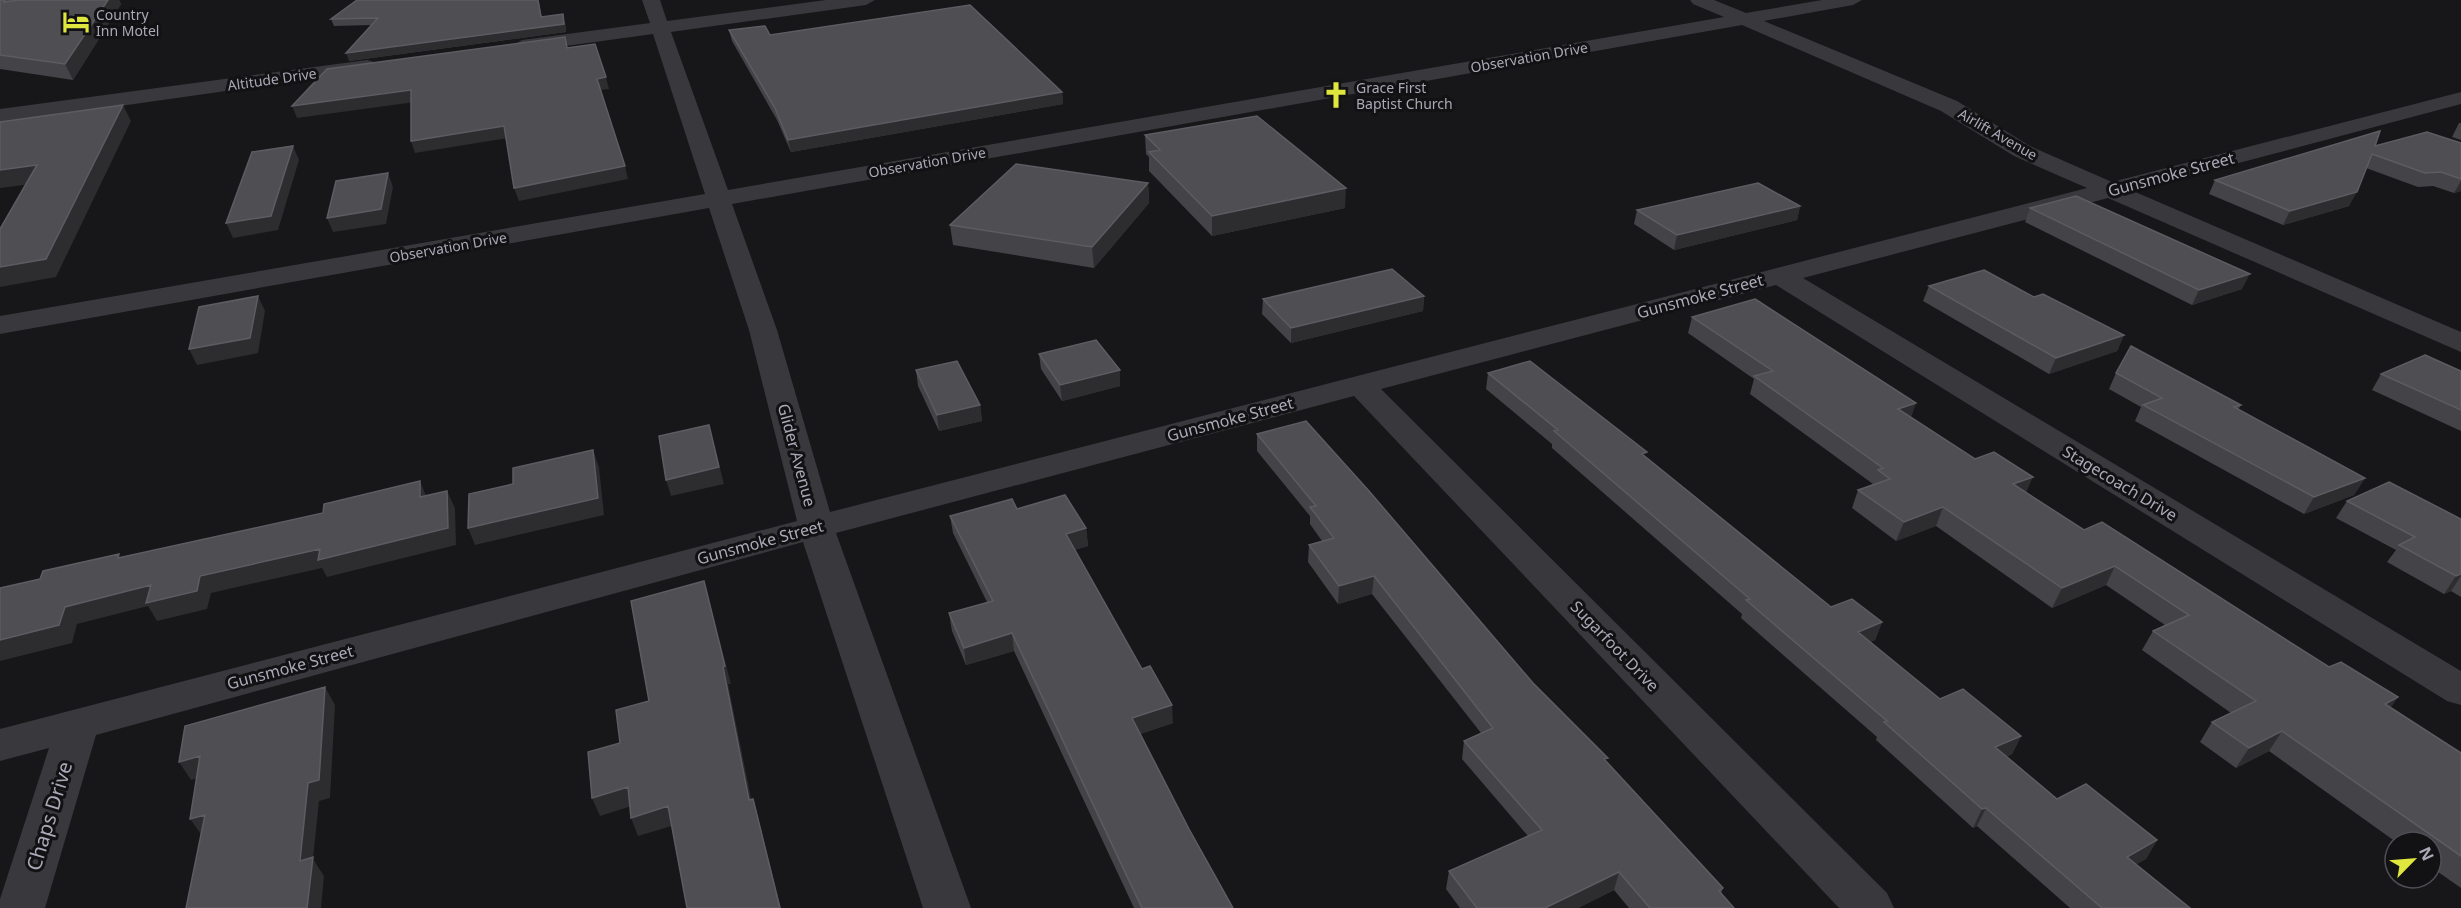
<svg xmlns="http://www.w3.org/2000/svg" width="2461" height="908" viewBox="0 0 2461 908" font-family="'Noto Sans',sans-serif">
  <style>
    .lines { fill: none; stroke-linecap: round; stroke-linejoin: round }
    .street { fill: #39383d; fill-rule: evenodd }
    .wall { fill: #444347 }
    .shaded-wall { fill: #2d2c2f }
    .building { fill: #4f4e53; stroke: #5d5c63; stroke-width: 1.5 }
    .labels { text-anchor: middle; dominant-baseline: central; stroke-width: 6; stroke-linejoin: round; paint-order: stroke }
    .far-poi-label { font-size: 14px; fill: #aaa9b7; stroke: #121113; text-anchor: start }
    .far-street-label { font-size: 14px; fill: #aaa9b7; stroke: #121113 }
    .street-label { font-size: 16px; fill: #aaa9b7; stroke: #121113 }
    .near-street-label { font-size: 20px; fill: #aaa9b7; stroke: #121113 }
  </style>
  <rect width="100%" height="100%" fill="#171618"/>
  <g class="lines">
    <path class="street" d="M 642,0 L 660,0 L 667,21 L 826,0 L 875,0 L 866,5 L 671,32 L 728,190 L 1724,17 L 1693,4 L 1690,0 L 1714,0 L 1746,13 L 1822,0 L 1862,0 L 1853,5 L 1764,21 L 1957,101 L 2030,146 L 2112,182 L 2461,92 L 2461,104 L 2133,191 L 2461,332 L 2461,352 L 2108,198 L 1803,278 L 2461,671 L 2461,705 L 2447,701 L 1776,285 L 1381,389 L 1887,893 L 1894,908 L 1839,908 L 1354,396 L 836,533 L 971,908 L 923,908 L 803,542 L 96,735 L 45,908 L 0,908 L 0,899 L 49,748 L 0,761 L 0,729 L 797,521 L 749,330 L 709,208 L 0,334 L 0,316 L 705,194 L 653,34 L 522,52 L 512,46 L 522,40 L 650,23 ZM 1742,25 L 1941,111 L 2014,156 L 2087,188 L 830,512 L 777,330 L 732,204 Z
      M 367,60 L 374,62 L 377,66 L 374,70 L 0,123 L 0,109 Z"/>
  </g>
  <path class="wall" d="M 0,0 L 119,0 L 121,4 L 73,80 L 0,69 Z
    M 357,0 L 538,0 L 542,17 L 565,22 L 566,32 L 349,61 L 371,25 L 334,26 L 331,19 Z
    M 729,30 L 770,35 L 1062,92 L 1063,104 L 791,152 L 777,120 L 732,41 Z
    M 2459,123 L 2461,123 L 2461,140 L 2452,137 Z
    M 1145,135 L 1345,208 L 1212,236 L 1149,171 L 1149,157 L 1146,154 Z
    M 2461,143 L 2461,191 L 2454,193 L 2433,186 L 2418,187 L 2366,168 L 2349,206 L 2283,225 L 2209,194 L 2215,180 L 2375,146 Z
    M 1148,183 L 1149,203 L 1094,268 L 953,245 L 950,225 Z
    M 1800,206 L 1797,220 L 1674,250 L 1634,224 L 1637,210 Z
    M 2030,208 L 2242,289 L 2192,305 L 2025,222 Z
    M 1929,286 L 2034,297 L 2124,335 L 2117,351 L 2049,374 L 1923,301 Z
    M 1424,296 L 1423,311 L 1291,343 L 1262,314 L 1263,299 Z
    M 1692,317 L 1911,418 L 2084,530 L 2329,667 L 2398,697 L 2390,708 L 2461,753 L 2461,888 L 2431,867 L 2431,842 L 2396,842 L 2269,751 L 2236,768 L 2200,742 L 2212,722 L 2231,713 L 2142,650 L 2153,631 L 2165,625 L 2106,585 L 2052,608 L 1936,526 L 1896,541 L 1852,508 L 1858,490 L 1873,484 L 1750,394 L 1754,379 L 1688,333 Z
    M 1039,354 L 1120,386 L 1062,401 L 1041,369 Z
    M 916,370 L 980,405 L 982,421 L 939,431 L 918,386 Z
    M 2461,371 L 2461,431 L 2372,390 L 2381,374 Z
    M 1488,373 L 1645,457 L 1831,607 L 1882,622 L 1875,640 L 1870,642 L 1940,699 L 2021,736 L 2012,754 L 2006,757 L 2057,799 L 2157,840 L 2146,859 L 2136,864 L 2190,908 L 2070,908 L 1977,826 L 1973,828 L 1876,740 L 1877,737 L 1741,618 L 1742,614 L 1552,448 L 1552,444 L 1486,389 Z
    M 2116,373 L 2241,405 L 2238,410 L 2365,478 L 2354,495 L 2304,514 L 2135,421 L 2141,407 L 2109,389 Z
    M 1257,434 L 1533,683 L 1723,888 L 1721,894 L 1734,908 L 1629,908 L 1614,890 L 1578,908 L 1460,908 L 1446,889 L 1449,871 L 1528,836 L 1462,759 L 1464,741 L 1481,733 L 1372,594 L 1338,604 L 1308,562 L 1309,545 L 1322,541 L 1310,524 L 1310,516 L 1257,451 Z
    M 2347,501 L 2461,519 L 2461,597 L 2451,591 L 2444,594 L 2387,562 L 2396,550 L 2336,518 Z
    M 950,516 L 1086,528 L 1088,546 L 1074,550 L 1173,723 L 1140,734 L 1189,829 L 1233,908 L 1134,908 L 1014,651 L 966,665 L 952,631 L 949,613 L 987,602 L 953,533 Z"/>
  <path class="shaded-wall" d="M 108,0 L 119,0 L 121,4 L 73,80 L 65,64 Z
    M 563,14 L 566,32 L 349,61 L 346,53 Z
    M 606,77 L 609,89 L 600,90 L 597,79 Z
    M 411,90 L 415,102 L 297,118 L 292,106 Z
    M 1062,92 L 1063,104 L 791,152 L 788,140 Z
    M 123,105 L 131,121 L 56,277 L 0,287 L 0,267 L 87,175 Z
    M 504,126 L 508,138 L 415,153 L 411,141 Z
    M 293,146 L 299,160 L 278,230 L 233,238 L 226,223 Z
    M 37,165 L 47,182 L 0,188 L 0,170 Z
    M 625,166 L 628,179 L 519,201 L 514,188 Z
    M 388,173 L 393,187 L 386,224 L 333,232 L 327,218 Z
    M 2461,181 L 2461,191 L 2454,193 Z
    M 1148,183 L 1149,203 L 1094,268 L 1092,247 Z
    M 1346,188 L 1345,208 L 1212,236 L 1212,216 Z
    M 2357,192 L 2349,206 L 2283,225 L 2290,211 Z
    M 1800,206 L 1797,220 L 1674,250 L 1677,235 Z
    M 2250,274 L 2242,289 L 2192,305 L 2199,290 Z
    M 258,296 L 265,311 L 258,353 L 197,365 L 189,349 Z
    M 1424,296 L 1423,311 L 1291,343 L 1291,328 Z
    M 2124,335 L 2117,351 L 2049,374 L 2056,358 Z
    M 1120,370 L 1120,386 L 1062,401 L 1060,385 Z
    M 1916,403 L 1910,421 L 1898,409 Z
    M 980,405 L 982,421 L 939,431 L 937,415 Z
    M 709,425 L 724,484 L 671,496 L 666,480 Z
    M 593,450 L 599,467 L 604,515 L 475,545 L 468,528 Z
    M 2033,477 L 2025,495 L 2013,484 Z
    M 2365,478 L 2354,495 L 2304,514 L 2314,497 Z
    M 420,481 L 427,498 L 420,497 Z
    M 447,491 L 455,508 L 456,545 L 327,577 L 322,568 L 211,593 L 207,609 L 157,621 L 148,606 L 77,624 L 72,643 L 0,661 L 0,640 L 65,607 L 151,585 Z
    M 1943,507 L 1936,526 L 1896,541 L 1904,522 Z
    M 1086,528 L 1088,546 L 1067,552 L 1066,534 Z
    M 2115,566 L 2106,585 L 2052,608 L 2062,588 Z
    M 2461,574 L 2461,576 L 2451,591 L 2444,594 L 2456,576 Z
    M 1374,576 L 1372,594 L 1338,604 L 1339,586 Z
    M 704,581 L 731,684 L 728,684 L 755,818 L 749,800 Z
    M 1882,622 L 1875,640 L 1851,650 L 1858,632 Z
    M 1012,633 L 1014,651 L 966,665 L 964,648 Z
    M 325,687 L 335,705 L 330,798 L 319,801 L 313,859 L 324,876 L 321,908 L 307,908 L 300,861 L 308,783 Z
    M 2398,697 L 2384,717 L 2385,704 Z
    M 1172,705 L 1173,723 L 1133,736 L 1132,718 Z
    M 2282,731 L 2269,751 L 2236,768 L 2249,748 Z
    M 2021,736 L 2012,754 L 1986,765 L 1995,747 Z
    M 200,756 L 212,774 L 191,780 L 179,762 Z
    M 628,787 L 635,805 L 600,816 L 592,798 Z
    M 753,799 L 758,817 L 781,908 L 780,908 Z
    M 668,806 L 675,825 L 638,836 L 631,818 Z
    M 1986,808 L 1977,826 L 1973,828 L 1982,809 Z
    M 205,815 L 203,837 L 190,819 Z
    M 2157,840 L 2146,859 L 2116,876 L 2127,857 Z
    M 1619,872 L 1614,890 L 1578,908 L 1545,908 Z"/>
  <path class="building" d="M 0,0 L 5,0 L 4,2 L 19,0 L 108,0 L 65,64 L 0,55 Z
    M 357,0 L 538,0 L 541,17 L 563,14 L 564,24 L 346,53 L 378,18 L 331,19 Z
    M 970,5 L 1062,92 L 788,140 L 775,108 L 729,30 L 765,26 L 770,35 Z
    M 565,37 L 567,48 L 595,44 L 606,77 L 597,79 L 625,166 L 514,188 L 504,126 L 411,141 L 411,90 L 292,106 L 327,69 Z
    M 123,105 L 46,259 L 0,267 L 0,229 L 37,165 L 0,170 L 0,122 Z
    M 1257,116 L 1346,188 L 1212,216 L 1149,152 L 1160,150 L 1145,135 Z
    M 2380,131 L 2375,146 L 2427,132 L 2461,143 L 2461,179 L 2441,172 L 2425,173 L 2372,154 L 2357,192 L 2290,211 L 2215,180 Z
    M 293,146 L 271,216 L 226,223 L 252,152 Z
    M 1016,164 L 1148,183 L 1092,247 L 950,225 Z
    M 388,173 L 381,209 L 327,218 L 336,181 Z
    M 1758,183 L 1800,206 L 1677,235 L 1637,210 Z
    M 2076,196 L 2250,274 L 2199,290 L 2030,208 Z
    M 1392,269 L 1424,296 L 1291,328 L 1263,299 Z
    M 1984,270 L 2034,297 L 2043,294 L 2124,335 L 2056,358 L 1929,286 Z
    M 258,296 L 250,338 L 189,349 L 199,307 Z
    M 1755,299 L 1916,403 L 1898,409 L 1975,459 L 1994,452 L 2033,477 L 2013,484 L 2084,530 L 2102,522 L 2329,667 L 2341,662 L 2398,697 L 2385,704 L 2461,753 L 2461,856 L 2282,731 L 2249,748 L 2212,722 L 2256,701 L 2153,631 L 2189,615 L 2115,566 L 2062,588 L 1943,507 L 1904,522 L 1858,490 L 1890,479 L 1878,470 L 1883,468 L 1754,376 L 1773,371 L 1692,317 Z
    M 1096,340 L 1120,370 L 1060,385 L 1039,354 Z
    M 2131,346 L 2241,405 L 2234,407 L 2365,478 L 2314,497 L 2143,405 L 2162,398 L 2116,373 Z
    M 2425,355 L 2461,371 L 2461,410 L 2381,374 Z
    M 957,361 L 980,405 L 937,415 L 916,370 Z
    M 1530,361 L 1647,452 L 1642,454 L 1831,607 L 1852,599 L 1882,622 L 1858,632 L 1940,699 L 1963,689 L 2021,736 L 1995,747 L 2057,799 L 2086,784 L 2157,840 L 2127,857 L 2190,908 L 2102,908 L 1986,808 L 1982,809 L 1884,722 L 1887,721 L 1746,600 L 1750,599 L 1554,431 L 1558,430 L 1488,373 Z
    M 1306,421 L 1369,491 L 1533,683 L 1608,758 L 1604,759 L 1723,888 L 1719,891 L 1734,908 L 1650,908 L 1619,872 L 1545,908 L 1477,908 L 1449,871 L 1542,830 L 1464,741 L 1493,728 L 1374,576 L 1339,586 L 1309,545 L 1334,538 L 1310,507 L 1316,506 L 1257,434 Z
    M 709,425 L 719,467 L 666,480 L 659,436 Z
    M 593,450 L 598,498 L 468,528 L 469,494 L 513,484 L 513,468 Z
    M 420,481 L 420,497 L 447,491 L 448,528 L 318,560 L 320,549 L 200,576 L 197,591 L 146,603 L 151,585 L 65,607 L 59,625 L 0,640 L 0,588 L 40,579 L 43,571 L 119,554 L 118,558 L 323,513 L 324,504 Z
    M 2389,482 L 2461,519 L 2461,574 L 2456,576 L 2399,545 L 2415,537 L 2347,501 Z
    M 1065,495 L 1086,528 L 1066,534 L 1142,669 L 1150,666 L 1172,705 L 1132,718 L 1189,829 L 1233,908 L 1142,908 L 1012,633 L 964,648 L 949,613 L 993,601 L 950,516 L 1012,499 L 1017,509 Z
    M 704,581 L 725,666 L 723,667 L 749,800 L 753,799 L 780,908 L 687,908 L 668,806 L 631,818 L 628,787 L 592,798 L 588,752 L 620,743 L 616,710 L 649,701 L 631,601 Z
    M 325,687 L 319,780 L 308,783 L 300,861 L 313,857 L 307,908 L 186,908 L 205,815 L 190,819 L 200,756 L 179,762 L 185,726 Z"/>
  <defs>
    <symbol id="hotel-bare" viewBox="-9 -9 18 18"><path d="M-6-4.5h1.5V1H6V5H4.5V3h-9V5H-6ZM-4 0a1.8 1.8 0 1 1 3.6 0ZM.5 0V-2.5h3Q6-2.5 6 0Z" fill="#dfe73f" stroke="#121113" stroke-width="2.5" paint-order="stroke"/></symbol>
    <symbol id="church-bare" viewBox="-9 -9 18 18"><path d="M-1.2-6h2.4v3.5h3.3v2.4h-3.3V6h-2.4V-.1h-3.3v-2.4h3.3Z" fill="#dfe73f" stroke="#121113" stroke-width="2.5" paint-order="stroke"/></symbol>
  </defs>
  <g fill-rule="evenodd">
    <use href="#hotel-bare" x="57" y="3" width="38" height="38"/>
    <use href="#church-bare" x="1317" y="76" width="38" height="38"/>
  </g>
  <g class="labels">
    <g class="far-poi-label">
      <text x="96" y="14">Country<tspan x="96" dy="16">Inn Motel</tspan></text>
      <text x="1356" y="87">Grace First<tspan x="1356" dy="16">Baptist Church</tspan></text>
    </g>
    <g class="far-street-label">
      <text transform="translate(1529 57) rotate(-10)">Observation Drive</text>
      <text transform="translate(272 79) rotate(-8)">Altitude Drive</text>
      <text transform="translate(1998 134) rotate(30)">Airlift Avenue</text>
      <text transform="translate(927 162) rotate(-10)">Observation Drive</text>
      <text transform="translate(448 247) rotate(-10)">Observation Drive</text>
    </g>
    <g class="street-label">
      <text transform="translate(2171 174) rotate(-15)">Gunsmoke Street</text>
      <text transform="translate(1700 296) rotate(-15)">Gunsmoke Street</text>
      <text transform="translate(1230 419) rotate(-15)">Gunsmoke Street</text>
      <text transform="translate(797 455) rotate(75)">Glider Avenue</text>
      <text transform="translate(2120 483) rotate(31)">Stagecoach Drive</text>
      <text transform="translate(760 542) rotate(-15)">Gunsmoke Street</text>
      <text transform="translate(1615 646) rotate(46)">Sugarfoot Drive</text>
      <text transform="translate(290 667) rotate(-15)">Gunsmoke Street</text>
    </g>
    <g class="near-street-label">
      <text transform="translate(49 816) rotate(-73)">Chaps Drive</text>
    </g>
  </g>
  <g transform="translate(2413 860) rotate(65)"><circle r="28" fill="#121113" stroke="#4f4e55" stroke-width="1.5"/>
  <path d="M0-4.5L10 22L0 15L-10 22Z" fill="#dfe73f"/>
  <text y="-9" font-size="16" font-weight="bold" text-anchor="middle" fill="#aaa9b7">N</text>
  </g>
</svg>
